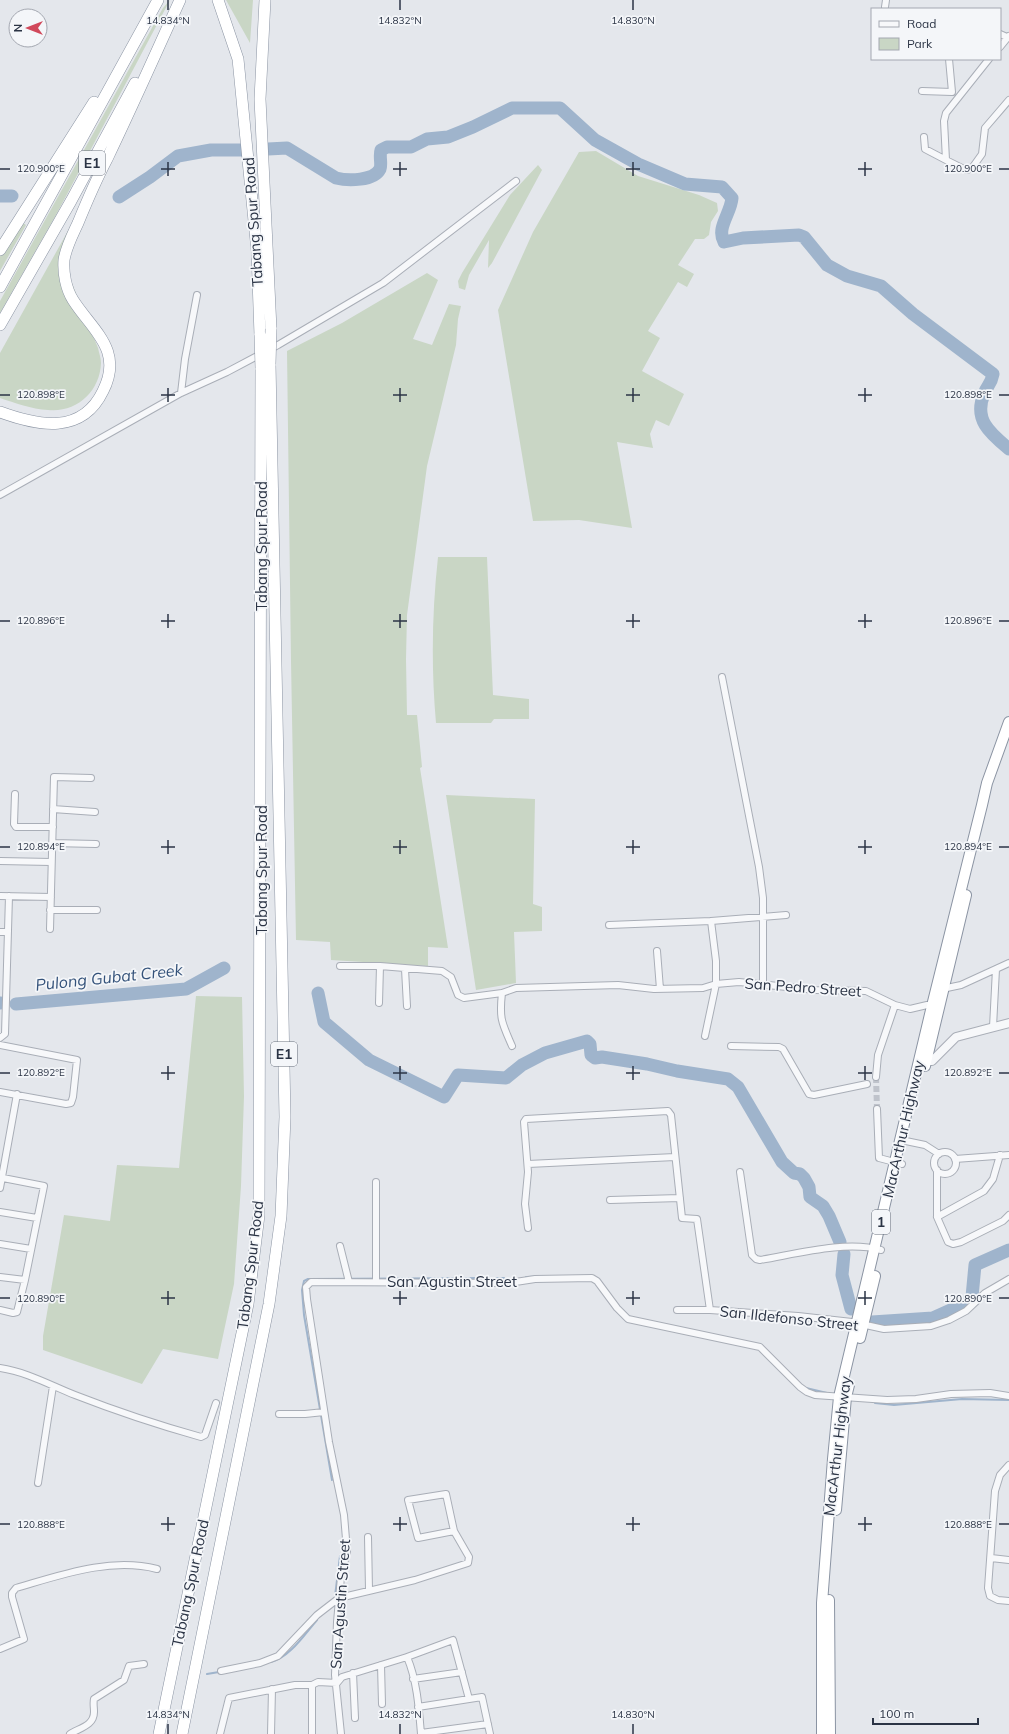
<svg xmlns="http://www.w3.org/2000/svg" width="1009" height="1734" viewBox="0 0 1009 1734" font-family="Mulish,sans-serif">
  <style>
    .green { fill: #c9d6c5 }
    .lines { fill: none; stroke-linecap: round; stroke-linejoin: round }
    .stream { stroke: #9fb4cc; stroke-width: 2 }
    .river { stroke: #9fb4cc; stroke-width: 13 }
    .minor-tunnel { stroke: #bfc3cb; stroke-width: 6; stroke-dasharray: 6 3; stroke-linecap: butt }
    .minor-casing { stroke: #a9aeb7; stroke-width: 8 }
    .tertiary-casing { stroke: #a9aeb7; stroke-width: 10 }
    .trunk-casing { stroke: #8b94a3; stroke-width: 12 }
    .motorway-casing { stroke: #8b94a3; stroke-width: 12 }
    .minor { stroke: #f7f8fa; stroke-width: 6 }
    .tertiary { stroke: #f7f8fa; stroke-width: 8 }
    .trunk { stroke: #fff; stroke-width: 10 }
    .motorway { stroke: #fff; stroke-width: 11 }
    .motorway-bridge-casing { stroke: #8b94a3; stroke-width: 12; stroke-linecap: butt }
    .motorway-bridge { stroke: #fff; stroke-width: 11 }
    .ticks { fill: none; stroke: #2b3445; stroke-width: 1.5 }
    .labels { text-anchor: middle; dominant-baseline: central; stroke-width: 3.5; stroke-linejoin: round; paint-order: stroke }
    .shield { fill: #f4f6f9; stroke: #676e7b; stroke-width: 1 }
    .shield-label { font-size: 14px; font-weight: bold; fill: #2b3445 }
    .street-label { font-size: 15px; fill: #2b3445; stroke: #f4f6f9 }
    .water-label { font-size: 16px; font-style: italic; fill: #34527a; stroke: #f4f6f9 }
    .ticks-label { font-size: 10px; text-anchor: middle; fill: #2b3445; stroke: #f4f6f9; stroke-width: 3.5; stroke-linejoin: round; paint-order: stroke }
  </style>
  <rect width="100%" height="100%" fill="#e4e7ec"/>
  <path class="green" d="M 170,0 L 56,215 L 0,313 L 0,301 L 163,8 Z
    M 226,0 L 253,0 L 250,43 Z
    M 596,151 L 638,176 L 699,195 L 717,203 L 718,211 L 711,222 L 709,235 L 704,239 L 695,239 L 678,265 L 694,274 L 687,287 L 678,282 L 648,331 L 660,338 L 642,371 L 684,394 L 669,426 L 656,420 L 650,434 L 653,448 L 617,442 L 632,528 L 579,520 L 533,521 L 498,310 L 533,232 L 579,152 Z
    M 538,165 L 542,170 L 492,263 L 488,268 L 489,240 L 469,275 L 465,290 L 459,288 L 458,281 L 462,273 L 510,195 Z
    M 84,202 L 61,256 L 98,348 C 99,353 101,358 101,363 C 100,392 76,413 48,410 C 31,409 15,403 0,398 L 0,353 Z
    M 22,222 L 26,225 L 0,271 L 0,255 Z
    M 427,273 L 438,280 L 413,339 L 432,345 L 449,304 L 461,306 L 458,319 L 456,345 L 427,466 L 407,615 L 406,659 L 407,715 L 417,715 L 422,767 L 420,768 L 448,948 L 428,947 L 428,966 L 331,960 L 330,942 L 296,940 L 291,661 L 287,351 L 342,323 Z
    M 438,557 L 487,557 L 493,695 L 529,699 L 529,719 L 494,719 L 491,723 L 436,723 C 431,667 432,612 438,557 Z
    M 446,795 L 535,799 L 533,904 L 542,907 L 542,931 L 514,932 L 516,983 L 476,990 Z
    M 196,996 L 242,997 L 244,1096 L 241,1186 L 234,1284 L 218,1359 L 163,1349 L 142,1384 L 43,1350 L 43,1336 L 64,1215 L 110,1221 L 117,1165 L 179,1168 Z"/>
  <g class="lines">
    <path class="stream" d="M 526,1277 L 559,1276
      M 496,1278 L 504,1278
      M 806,1388 L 827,1393
      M 875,1403 L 894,1405 L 962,1399 L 1009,1400
      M 332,1480 L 304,1315 L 302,1290 L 304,1281 L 308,1279 L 489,1278
      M 335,1596 L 340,1556
      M 271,1662 C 290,1657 304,1635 317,1620
      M 207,1674 L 219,1672"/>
    <path class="river" d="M 268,149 L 287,148 L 336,178 C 348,181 374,181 380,169 C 382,164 379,156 381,150 L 387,147 L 411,147 L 427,139 L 448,137 L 473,127 L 512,108 L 560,108 L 595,140 L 638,164 L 685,184 L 722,187 L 732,198 C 731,213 716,228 724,242 L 743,238 L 799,235 L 804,237 L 827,265 L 847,276 L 881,286 L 913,314 L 993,374 C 991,385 987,385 984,394 C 973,420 991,434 1009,449
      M 0,196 L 12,196
      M 119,197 L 150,177 L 178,156 L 211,150 L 243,150
      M 318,993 L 324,1022 L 369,1060 L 444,1097 L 458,1075 L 506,1078 L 522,1065 L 545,1053 L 587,1041 L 590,1044 L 591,1055 L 595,1058 L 602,1057 L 647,1064 L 677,1071 L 728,1079 L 738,1087 L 782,1162 L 794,1173 L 800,1174 L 804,1178 L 809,1187 L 810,1197 L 823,1206 L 829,1216 L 840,1242
      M 0,1003 L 1,1003
      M 16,1004 L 186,989 L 224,968
      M 844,1254 L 842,1275 L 851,1309
      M 872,1322 L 933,1318 L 962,1305 L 972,1297 L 975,1265 L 1009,1250"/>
    <path class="minor-tunnel" d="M 876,1077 L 877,1109"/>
    <defs>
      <path id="minor" d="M 885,7 L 886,0
        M 1000,34 L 1009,38
        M 1000,47 L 1009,36
        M 989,59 L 946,113 L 944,121 L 946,160 L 962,168 L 967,170 L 972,168 L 982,154 L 985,128 L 1009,100
        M 922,91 L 952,92 L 949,59
        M 924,137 L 925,149 L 946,160
        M 181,393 L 185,359 L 197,295
        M 0,495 L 181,393 L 227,372 L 278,345 L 383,283 L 516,181
        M 722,677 L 759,867 L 763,898 L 763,985
        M 15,794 L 14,824 L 16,827 L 53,827
        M 53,809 L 95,812
        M 52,843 L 96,844
        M 0,861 L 51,862
        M 0,896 L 51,897
        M 50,910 L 97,910
        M 711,921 L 786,915
        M 50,929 L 54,777 L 91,778
        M 0,932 L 8,932
        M 657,951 L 660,989
        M 340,966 L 380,966 L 442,971 L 451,977 L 458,995 L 464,998 L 502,993
        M 405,969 L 407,1006
        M 942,989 L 961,985 L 1009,963
        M 379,1003 L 380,966
        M 993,1027 L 996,969
        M 705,1036 L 716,984 L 739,982 L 816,990 L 866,991 L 895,1005 L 910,1009 L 927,1005 L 934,1007
        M 0,1038 L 5,1034 L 9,896
        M 0,1045 L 77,1060 L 73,1097 L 71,1103 L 66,1104 L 0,1092
        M 512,1046 C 502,1023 499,1019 502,993 L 516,988 L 618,985 L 654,989 L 703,988 L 716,984 L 716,961 L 711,921 L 609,925
        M 731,1046 L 779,1047 L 783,1049 L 809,1094 L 814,1095 L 867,1084
        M 876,1077 L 878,1055 L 895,1005
        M 877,1109 L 879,1158 L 902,1164
        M 901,1140 L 925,1145 L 939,1154
        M934 1163a11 11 0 1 1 22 0a11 11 0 1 1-22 0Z
        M 955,1159 L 1009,1155
        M 528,1164 L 675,1157
        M 937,1170 L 937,1217 L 948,1242 L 953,1244 L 961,1242 L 1003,1221 L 1009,1215
        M 740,1172 L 752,1255 L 756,1259 L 760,1260 C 796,1254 846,1240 881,1250
        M 376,1182 L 376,1282
        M 0,1188 L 17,1094
        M 610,1200 L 680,1198
        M 0,1212 L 37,1218
        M 937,1217 L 984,1191 L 993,1179 L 1000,1155
        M 528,1228 L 525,1204 L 528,1172 L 524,1122 L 526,1119 L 668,1111 L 671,1115 L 682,1218 L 697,1219 L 710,1310 L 798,1316 L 852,1322 L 884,1329 L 931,1326 L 949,1320 L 966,1311 L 985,1293 L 1009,1279
        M 0,1244 L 31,1249
        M 340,1246 L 349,1282
        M 0,1277 L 25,1280
        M 0,1310 L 13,1313 L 17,1312 L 25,1280 L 44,1186 L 3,1178
        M 677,1310 L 710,1310
        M 0,1368 C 27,1372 50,1385 75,1395 C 116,1411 158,1425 201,1437 L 205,1435 L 216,1403
        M 279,1414 L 305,1414 L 324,1412
        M 1009,1465 L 1000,1475 L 995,1491 L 988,1588 L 990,1596 L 998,1600 L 1009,1601
        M 38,1483 L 53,1386
        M 368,1537 L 369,1590
        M 991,1558 L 1009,1560
        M 0,1649 L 24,1639 L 12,1597 L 12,1593 L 16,1588 C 61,1575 110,1557 157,1569
        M 407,1657 C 417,1680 419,1709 421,1734
        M 381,1665 L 382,1704
        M 221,1671 L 260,1663 L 278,1656 L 317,1615 L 339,1598 L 415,1580 L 468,1563 L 469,1557 L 454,1531 L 446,1494 L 408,1500 L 418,1538 L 454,1531
        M 353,1673 L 355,1718
        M 413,1679 L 462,1672
        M 312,1685 L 312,1734
        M 418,1707 L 482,1697 L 490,1734
        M 421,1733 L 488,1724
        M 70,1734 C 79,1728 94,1726 94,1712 C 94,1707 93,1703 94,1699 L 124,1680 L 129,1666 L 144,1664
        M 220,1734 L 229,1698 L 295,1685 L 312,1685 L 318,1682 L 337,1683 L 342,1677 L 407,1657 L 453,1640 L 469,1699
        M 271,1734 L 272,1689
        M 341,1734 L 335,1675 L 337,1622 L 341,1577 L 347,1551 L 344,1515 L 329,1442 L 307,1299 L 306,1287 L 311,1282 L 509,1283 L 535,1279 L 592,1278 L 597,1281 L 617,1308 L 628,1319 L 760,1347 L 800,1387 L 807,1392 L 815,1395 L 887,1400 L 916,1399 L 951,1394 L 990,1393 L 1009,1396"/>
      <path id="tertiary" d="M 922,1061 L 932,1061 L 956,1037 L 1009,1023"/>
      <path id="trunk" d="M 925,1066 L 966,895
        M 860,1338 L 875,1276
        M 836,1510 L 846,1397 L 849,1385
        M 829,1600 L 830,1734
        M 822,1734 L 822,1603 L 833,1459 L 839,1397 L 932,1006 L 982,805 L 987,783 L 1009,722"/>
      <path id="motorway" d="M 218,0 L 238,59 L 257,251 L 260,335
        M 265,0 L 260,99 L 271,329
        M 0,250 L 94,102
        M 0,287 L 158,0
        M 0,325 L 71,201 L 135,83
        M 0,412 C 38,426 82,435 103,391 C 124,350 92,330 73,300 C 66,289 63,273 64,260 C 66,247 73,234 78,223 C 87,201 96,180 107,159 C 132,107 156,53 180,0
        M 159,1734 L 248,1304 L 259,1215 L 261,368
        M 182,1734 L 269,1304 L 281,1216 L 285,1117 L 270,364"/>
    </defs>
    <use href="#minor" class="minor-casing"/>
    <use href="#tertiary" class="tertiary-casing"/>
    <use href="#trunk" class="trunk-casing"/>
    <use href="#motorway" class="motorway-casing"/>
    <use href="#minor" class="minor"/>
    <use href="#tertiary" class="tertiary"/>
    <use href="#trunk" class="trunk"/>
    <use href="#motorway" class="motorway"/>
    <defs>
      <path id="motorway-bridge" d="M 260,335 L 261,368
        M 270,364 L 271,329"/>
    </defs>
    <use href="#motorway-bridge" class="motorway-bridge-casing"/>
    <use href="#motorway-bridge" class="motorway-bridge"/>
  </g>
  <path class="ticks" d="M 168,0 L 168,10M 400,0 L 400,10M 633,0 L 633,10M 168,162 L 168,176M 400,162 L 400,176M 633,162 L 633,176M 865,162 L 865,176M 0,169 L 10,169M 161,169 L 175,169M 393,169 L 407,169M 626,169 L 640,169M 858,169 L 872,169M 999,169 L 1009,169M 168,388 L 168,402M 400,388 L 400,402M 633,388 L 633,402M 865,388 L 865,402M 0,395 L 10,395M 161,395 L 175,395M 393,395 L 407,395M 626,395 L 640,395M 858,395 L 872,395M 999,395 L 1009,395M 168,614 L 168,628M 400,614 L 400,628M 633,614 L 633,628M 865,614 L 865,628M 0,621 L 10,621M 161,621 L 175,621M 393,621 L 407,621M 626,621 L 640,621M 858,621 L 872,621M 999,621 L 1009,621M 168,840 L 168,854M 400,840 L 400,854M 633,840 L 633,854M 865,840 L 865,854M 0,847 L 10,847M 161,847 L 175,847M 393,847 L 407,847M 626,847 L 640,847M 858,847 L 872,847M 999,847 L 1009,847M 168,1066 L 168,1080M 400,1066 L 400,1080M 633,1066 L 633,1080M 865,1066 L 865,1080M 0,1073 L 10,1073M 161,1073 L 175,1073M 393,1073 L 407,1073M 626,1073 L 640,1073M 858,1073 L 872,1073M 999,1073 L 1009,1073M 168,1291 L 168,1305M 400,1291 L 400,1305M 633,1291 L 633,1305M 865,1291 L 865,1305M 0,1298 L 10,1298M 161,1298 L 175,1298M 393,1298 L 407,1298M 626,1298 L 640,1298M 858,1298 L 872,1298M 999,1298 L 1009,1298M 168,1517 L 168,1531M 400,1517 L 400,1531M 633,1517 L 633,1531M 865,1517 L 865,1531M 0,1524 L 10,1524M 161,1524 L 175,1524M 393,1524 L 407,1524M 626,1524 L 640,1524M 858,1524 L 872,1524M 999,1524 L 1009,1524M 168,1724 L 168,1734M 400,1724 L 400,1734M 633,1724 L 633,1734"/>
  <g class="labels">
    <g class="shield">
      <rect x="79" y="151" width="26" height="24" rx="3"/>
      <rect x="271" y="1042" width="26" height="24" rx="3"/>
      <rect x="872" y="1210" width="18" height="24" rx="3"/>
    </g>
    <g class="shield-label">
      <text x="92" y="163">E1</text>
      <text x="284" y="1054">E1</text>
      <text x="881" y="1222">1</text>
    </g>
    <g class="street-label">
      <text transform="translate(253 222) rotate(-94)">Tabang Spur Road</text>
      <text transform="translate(261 546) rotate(-90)">Tabang Spur Road</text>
      <text transform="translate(261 870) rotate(-90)">Tabang Spur Road</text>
      <text transform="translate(803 987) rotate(4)">San Pedro Street</text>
      <text transform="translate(903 1129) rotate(-77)">MacArthur Highway</text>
      <text transform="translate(250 1265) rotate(-83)">Tabang Spur Road</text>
      <text x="452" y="1281">San Agustin Street</text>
      <text transform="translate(789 1318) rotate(6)">San Ildefonso Street</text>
      <text transform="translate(837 1446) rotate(-83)">MacArthur Highway</text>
      <text transform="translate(190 1583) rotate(-78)">Tabang Spur Road</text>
      <text transform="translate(340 1604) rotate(-86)">San Agustin Street</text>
    </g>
    <g class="water-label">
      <text transform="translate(109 977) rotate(-6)">Pulong Gubat Creek</text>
    </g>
  </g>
  <g class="ticks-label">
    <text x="168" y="24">14.834°N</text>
    <text x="400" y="24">14.832°N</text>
    <text x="633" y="24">14.830°N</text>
    <text x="968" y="172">120.900°E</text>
    <text x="41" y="172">120.900°E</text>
    <text x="968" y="398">120.898°E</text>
    <text x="41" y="398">120.898°E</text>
    <text x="968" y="624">120.896°E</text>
    <text x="41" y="624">120.896°E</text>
    <text x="968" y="850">120.894°E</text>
    <text x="41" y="850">120.894°E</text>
    <text x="41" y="1076">120.892°E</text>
    <text x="968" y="1076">120.892°E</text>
    <text x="41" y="1302">120.890°E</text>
    <text x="968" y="1302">120.890°E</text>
    <text x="41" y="1528">120.888°E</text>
    <text x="968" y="1528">120.888°E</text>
    <text x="168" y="1718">14.834°N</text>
    <text x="400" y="1718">14.832°N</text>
    <text x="633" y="1718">14.830°N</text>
  </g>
  <rect x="871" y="8" width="130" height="52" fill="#f4f6f9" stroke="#a4a8b1"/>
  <rect x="879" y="21" width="20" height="6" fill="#f7f8fa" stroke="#a4a8b1"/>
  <text x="907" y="28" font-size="12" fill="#2b3445">Road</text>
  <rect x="879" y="38" width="20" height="12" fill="#c9d6c5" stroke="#a4a8b1"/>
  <text x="907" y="48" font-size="12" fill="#2b3445">Park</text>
  <g transform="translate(28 28) rotate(270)"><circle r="19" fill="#f4f6f9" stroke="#a4a8b1"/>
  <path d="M0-3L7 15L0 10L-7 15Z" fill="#d1495b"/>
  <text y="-6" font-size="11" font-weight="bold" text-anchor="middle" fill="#2b3445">N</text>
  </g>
  <path d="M873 1718v6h105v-6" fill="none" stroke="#2b3445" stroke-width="2"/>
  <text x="879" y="1718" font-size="12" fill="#2b3445" stroke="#f4f6f9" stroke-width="3" paint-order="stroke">100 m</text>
</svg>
